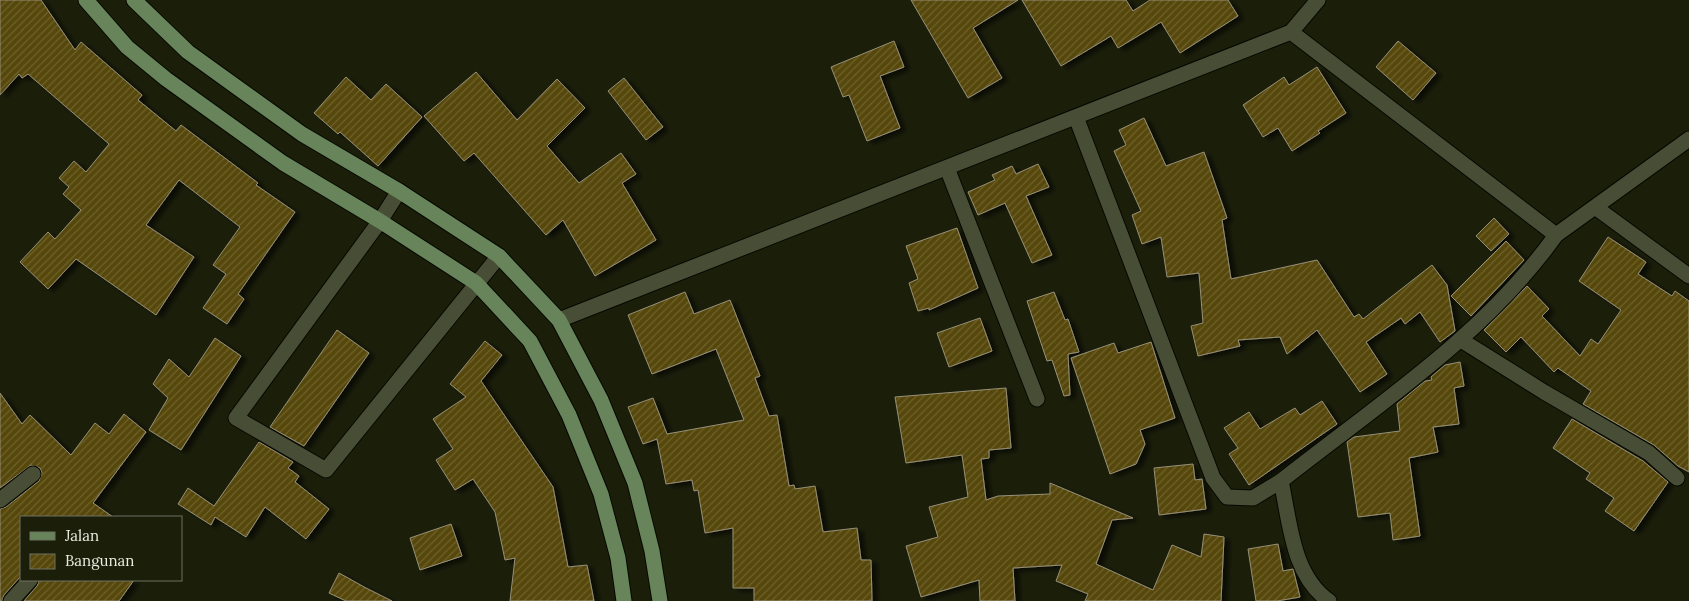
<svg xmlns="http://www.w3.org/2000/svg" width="1689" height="601" viewBox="0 0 1689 601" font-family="Lora,serif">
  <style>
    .building { fill: url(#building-hatch); stroke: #979078; filter: url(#shadow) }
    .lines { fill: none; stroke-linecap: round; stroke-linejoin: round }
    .minor-casing { stroke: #060800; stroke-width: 17 }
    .major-casing { stroke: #060800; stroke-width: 17 }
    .minor { stroke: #484d36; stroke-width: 15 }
    .major { stroke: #67845a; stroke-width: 15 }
  </style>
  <defs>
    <pattern id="building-hatch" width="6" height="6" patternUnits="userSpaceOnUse" patternTransform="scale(1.25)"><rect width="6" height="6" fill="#56470a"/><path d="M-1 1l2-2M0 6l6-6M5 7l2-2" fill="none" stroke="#6e622d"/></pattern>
    <filter id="shadow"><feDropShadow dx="5.5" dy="3" stdDeviation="2.5" flood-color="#0009"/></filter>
  </defs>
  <rect width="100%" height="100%" fill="#1b1f0a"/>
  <path class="building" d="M 0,0 L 41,0 L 75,50 L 81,42 L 142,95 L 138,100 L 176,131 L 181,125 L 258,183 L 256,185 L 295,212 L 238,294 L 244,299 L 227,324 L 203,308 L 226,274 L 213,265 L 240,227 L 179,180 L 146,225 L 194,257 L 156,315 L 76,259 L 48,289 L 20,262 L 48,232 L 55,239 L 81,210 L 63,194 L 69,187 L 59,178 L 74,161 L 86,172 L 109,144 L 28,74 L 22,78 L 19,74 L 0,95 Z
    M 911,0 L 1018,0 L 973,28 L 1002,78 L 968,98 Z
    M 1022,0 L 1126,0 L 1133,11 L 1150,0 L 1228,0 L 1238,16 L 1180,53 L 1161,22 L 1118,48 L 1111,36 L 1061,66 Z
    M 894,41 L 904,67 L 880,76 L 900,128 L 867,141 L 849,95 L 843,97 L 831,67 Z
    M 1398,41 L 1436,73 L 1413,100 L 1376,67 Z
    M 1317,67 L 1346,113 L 1318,131 L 1320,133 L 1292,151 L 1278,128 L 1263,137 L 1243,105 L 1284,77 L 1289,85 Z
    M 476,72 L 517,120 L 557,79 L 585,108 L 547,146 L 579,183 L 621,153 L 636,174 L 622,183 L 656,240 L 595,276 L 563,220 L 546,235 L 474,153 L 464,161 L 424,116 Z
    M 346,77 L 371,100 L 386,84 L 422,117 L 378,166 L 340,132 L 338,134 L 314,113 Z
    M 624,78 L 663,127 L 646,140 L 608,91 Z
    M 1144,118 L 1166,166 L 1204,152 L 1227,218 L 1222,220 L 1231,279 L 1317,260 L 1354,317 L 1359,314 L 1363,319 L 1432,265 L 1447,285 L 1455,331 L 1440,342 L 1420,312 L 1405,324 L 1401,318 L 1366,342 L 1387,374 L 1360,392 L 1317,330 L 1287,354 L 1280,337 L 1238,340 L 1240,346 L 1198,356 L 1191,326 L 1203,323 L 1199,273 L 1167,277 L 1161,237 L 1142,244 L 1132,215 L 1141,211 L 1114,151 L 1126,145 L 1119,130 Z
    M 1038,164 L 1049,187 L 1026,196 L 1052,255 L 1032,263 L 1005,203 L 978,215 L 968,192 L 995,180 L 992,175 L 1012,166 L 1016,174 Z
    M 1494,218 L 1509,234 L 1491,251 L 1476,236 Z
    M 957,228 L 978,288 L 929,310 L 929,308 L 918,311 L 909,283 L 918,279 L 906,246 Z
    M 1608,237 L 1646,262 L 1638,274 L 1672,296 L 1675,291 L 1689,301 L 1689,472 L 1678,466 L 1654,445 L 1583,404 L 1591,391 L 1558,368 L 1554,372 L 1521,337 L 1506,352 L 1484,330 L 1527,286 L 1549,309 L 1542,316 L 1580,356 L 1591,339 L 1598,344 L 1621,310 L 1579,281 Z
    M 1506,241 L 1524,260 L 1471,316 L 1451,296 Z
    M 685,292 L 694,314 L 730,300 L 760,376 L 755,378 L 769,416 L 777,415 L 789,486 L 794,485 L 795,489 L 815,486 L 823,532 L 857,528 L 861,560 L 871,560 L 872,601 L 754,601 L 754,588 L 733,588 L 733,528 L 705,533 L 698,490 L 694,491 L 692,480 L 666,484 L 657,439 L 643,444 L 628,407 L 653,398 L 667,434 L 744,420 L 716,349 L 652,374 L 628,315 Z
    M 1054,292 L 1065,320 L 1068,319 L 1079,352 L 1068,354 L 1070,395 L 1064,396 L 1052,360 L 1047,361 L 1027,301 Z
    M 980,318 L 992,351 L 949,367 L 937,333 Z
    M 337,330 L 369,353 L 304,446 L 270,427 Z
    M 215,338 L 241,356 L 181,450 L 149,430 L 168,398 L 153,384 L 169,359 L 189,377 Z
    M 485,341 L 502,355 L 481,381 L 553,487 L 568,567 L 587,565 L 594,601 L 510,601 L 515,558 L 505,560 L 495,512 L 473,479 L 455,490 L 436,460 L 453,449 L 433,419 L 466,397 L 450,384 Z
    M 1151,342 L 1175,418 L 1140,430 L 1145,444 L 1136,464 L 1110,474 L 1071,358 L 1114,343 L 1118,353 Z
    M 1460,362 L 1464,386 L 1454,388 L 1459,424 L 1433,427 L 1438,452 L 1409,458 L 1420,536 L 1393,540 L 1390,513 L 1358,517 L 1347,442 L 1354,437 L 1400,431 L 1397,404 L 1425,381 L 1432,380 L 1431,377 L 1445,365 Z
    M 1006,388 L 1011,448 L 989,450 L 989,458 L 981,459 L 986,500 L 998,496 L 1050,494 L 1050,483 L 1133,518 L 1112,520 L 1096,564 L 1153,590 L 1172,545 L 1201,557 L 1204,534 L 1224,537 L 1221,601 L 1085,601 L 1088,594 L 1056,581 L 1062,565 L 1013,568 L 1015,601 L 980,601 L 979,580 L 921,597 L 906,546 L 938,537 L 929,507 L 968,497 L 962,455 L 906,463 L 895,397 Z
    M 0,393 L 22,424 L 30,415 L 71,455 L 95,423 L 109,434 L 124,414 L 146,432 L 93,503 L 113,517 L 21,517 L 21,576 L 4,595 L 2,601 L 0,601 L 0,509 L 6,507 L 39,481 L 42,473 L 40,468 L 31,465 L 0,488 Z
    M 1322,401 L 1337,424 L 1249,485 L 1229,454 L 1238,448 L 1224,428 L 1249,412 L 1260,429 L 1295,408 L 1300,415 Z
    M 1572,419 L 1643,461 L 1668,482 L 1634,531 L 1605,511 L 1614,498 L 1586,479 L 1590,473 L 1553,448 Z
    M 259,442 L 293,462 L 288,468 L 299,476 L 295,482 L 329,509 L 306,539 L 265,507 L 246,537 L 215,517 L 211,525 L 178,504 L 188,488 L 214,506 Z
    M 1193,464 L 1195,480 L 1202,479 L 1206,509 L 1159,515 L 1154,468 Z
    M 451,524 L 462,556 L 420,570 L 410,538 Z
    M 1278,544 L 1283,571 L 1293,569 L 1300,597 L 1277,601 L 1256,601 L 1248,549 Z
    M 339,573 L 366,588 L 392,601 L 346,601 L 329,593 Z
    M 39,580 L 134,580 L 119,601 L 24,601 L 37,586 Z"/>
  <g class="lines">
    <defs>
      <path id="minor" d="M 1291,32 L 1318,0
        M 1076,117 L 1213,478 L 1227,497 L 1253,498 L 1281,481 C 1377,405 1484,336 1556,235
        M 947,168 L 1037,399
        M 399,191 L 380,221 L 236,418 L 326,470 L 499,256
        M 1595,207 L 1689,276
        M 559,320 L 1291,32 L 1556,235 L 1689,139
        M 1461,340 L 1544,392 L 1649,453 L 1677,478
        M 1281,481 C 1290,522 1292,575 1329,601
        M 0,500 L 33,474
        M 11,601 L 30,580"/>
      <path id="major" d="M 86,0 L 127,47 L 166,79 L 283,163 L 380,221 L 476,283 L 530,341 L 569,415 L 601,494 L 618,558 L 624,601
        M 134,0 L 188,52 L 302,134 L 399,191 L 499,256 L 559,320 L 601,400 L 635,483 L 652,551 L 660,601"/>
    </defs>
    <use href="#minor" class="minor-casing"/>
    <use href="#major" class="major-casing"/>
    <use href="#minor" class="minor"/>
    <use href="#major" class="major"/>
  </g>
  <rect x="20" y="516" width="162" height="65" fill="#1b1f0a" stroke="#6e7160"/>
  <rect x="30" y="532" width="25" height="8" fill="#67845a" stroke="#6e7160"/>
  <text x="65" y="541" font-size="15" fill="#eaede0">Jalan</text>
  <rect x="30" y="554" width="25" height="15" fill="url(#building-hatch)" stroke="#6e7160"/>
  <text x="65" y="566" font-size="15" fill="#eaede0">Bangunan</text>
</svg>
